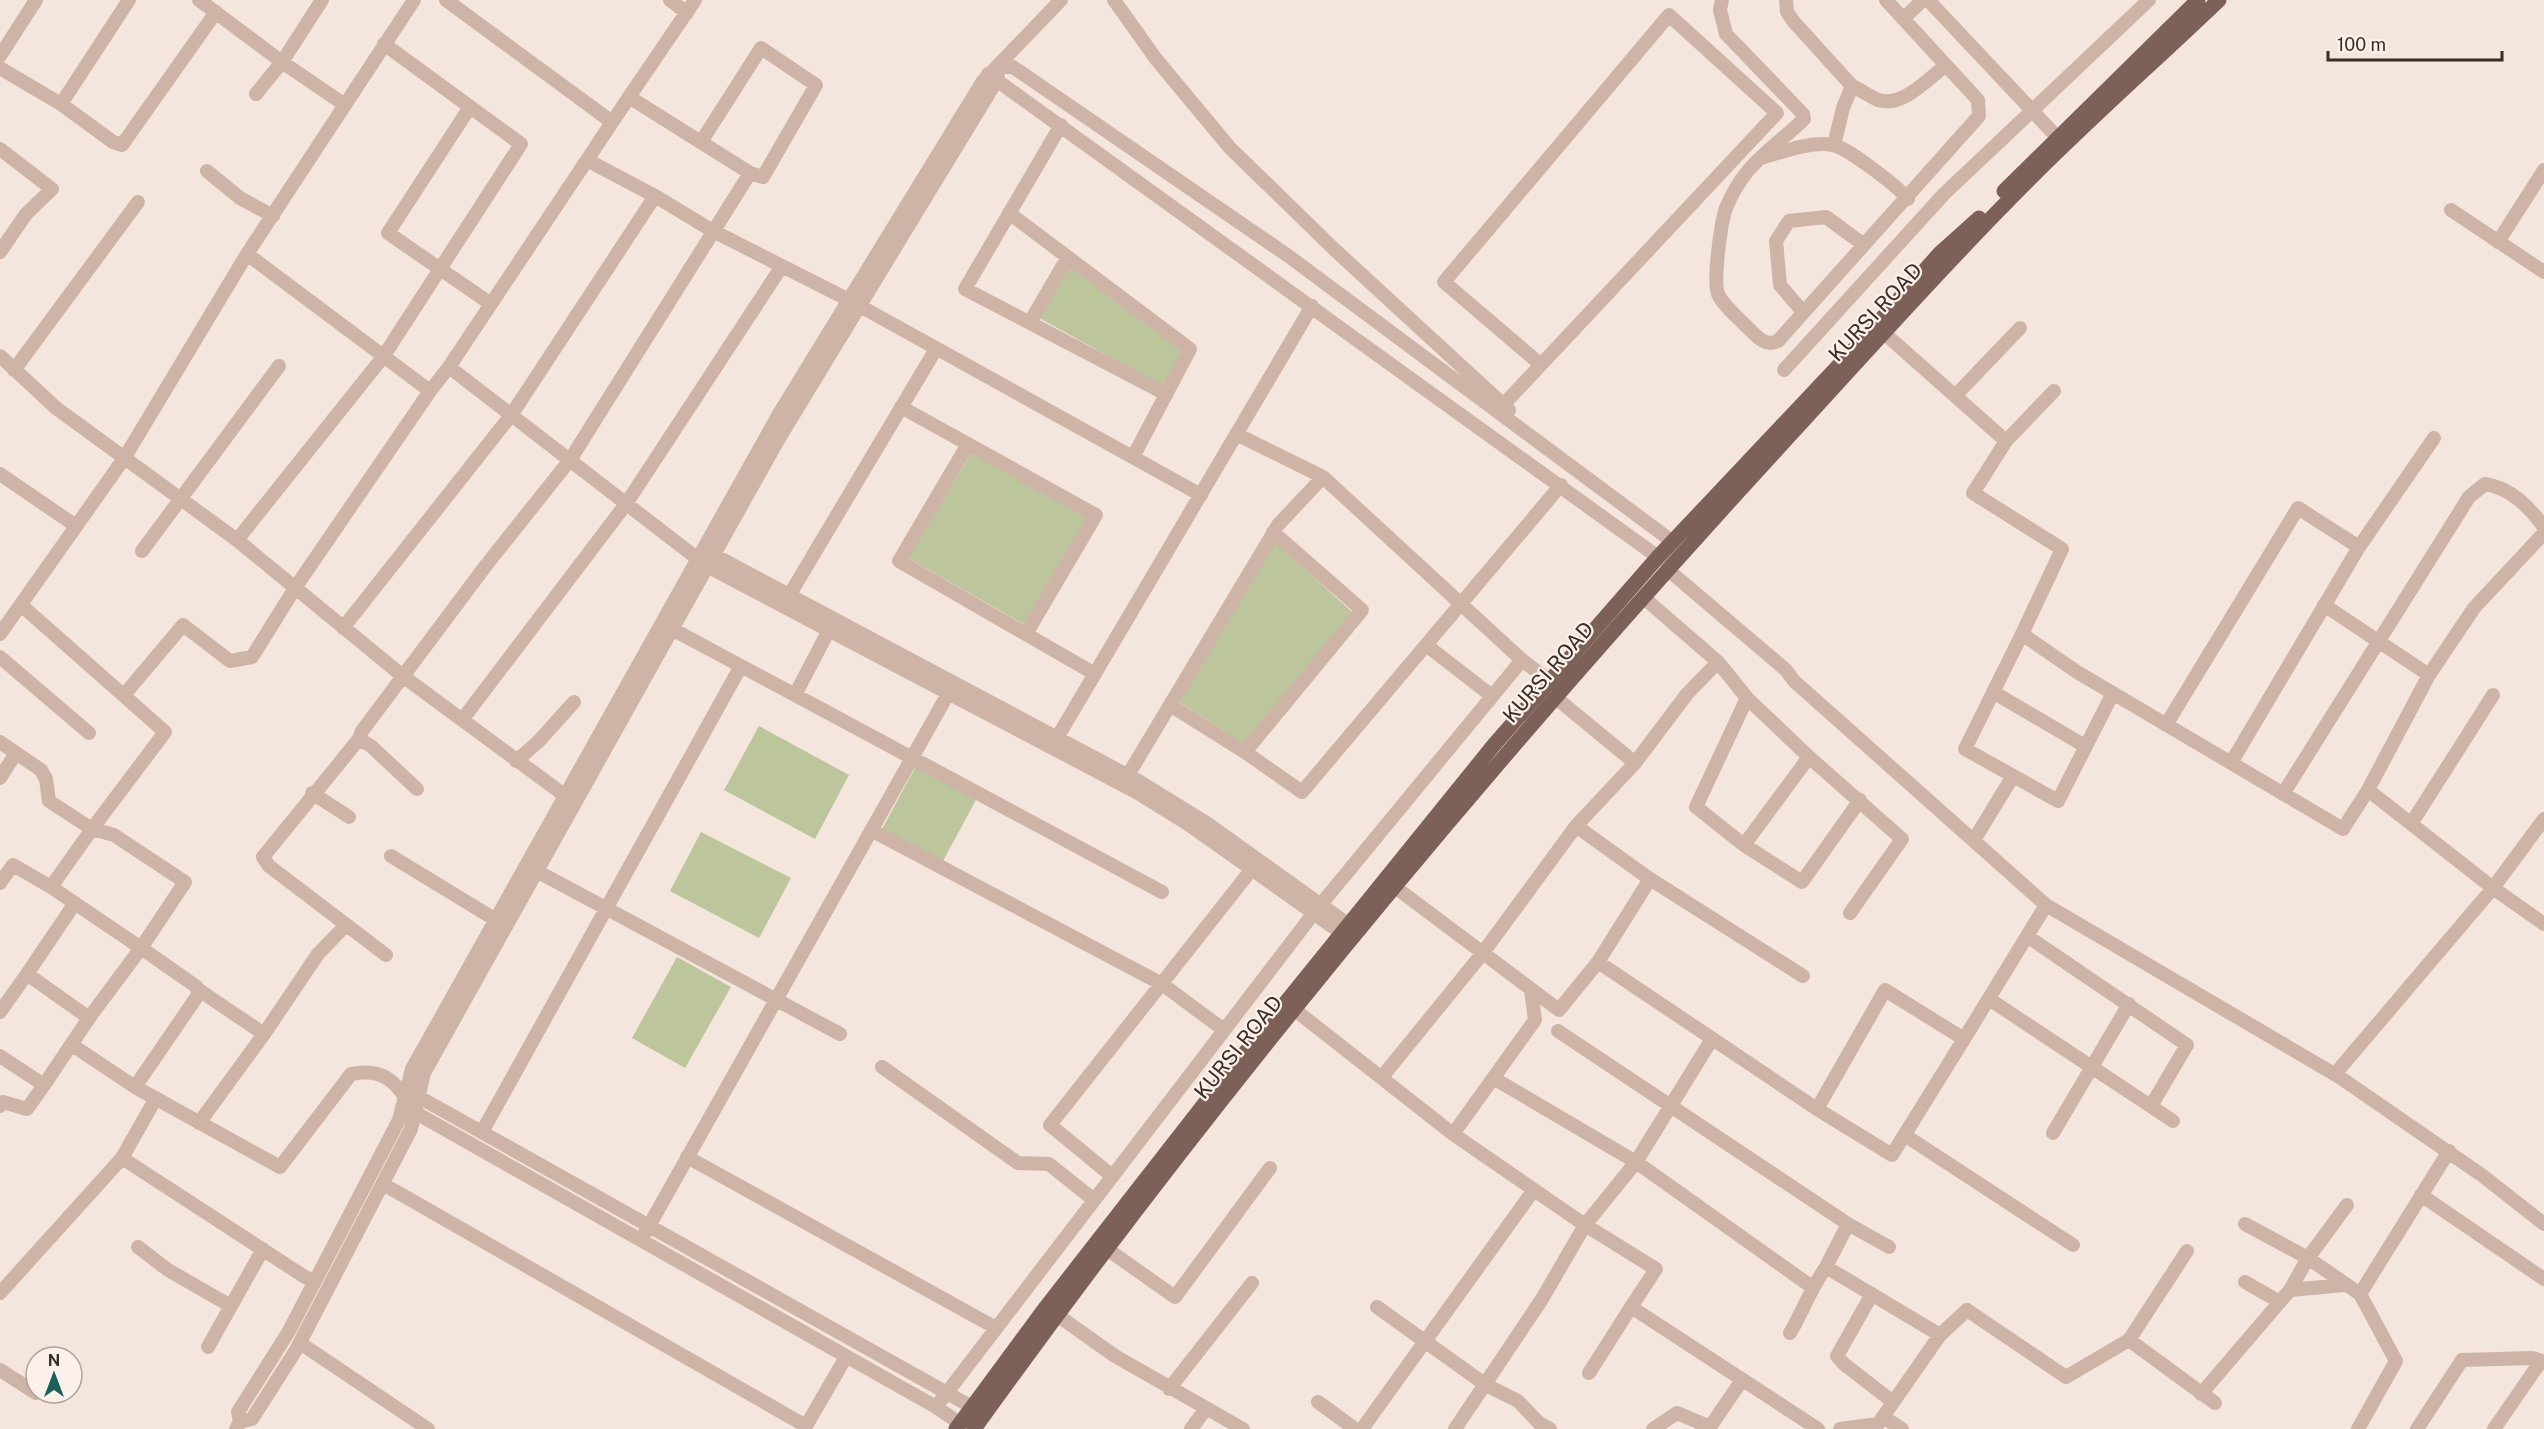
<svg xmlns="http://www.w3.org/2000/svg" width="2544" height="1429" viewBox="0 0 2544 1429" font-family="'Public Sans',sans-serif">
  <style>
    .green { fill: #bcc59b }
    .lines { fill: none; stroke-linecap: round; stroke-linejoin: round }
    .minor { stroke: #cdb4a7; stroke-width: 14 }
    .major { stroke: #7d6058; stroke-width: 15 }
    .labels { text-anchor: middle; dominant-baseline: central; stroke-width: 4.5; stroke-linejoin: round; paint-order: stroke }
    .street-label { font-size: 21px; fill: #3a2c28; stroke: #fbf1ea }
  </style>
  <rect width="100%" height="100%" fill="#f4e6dd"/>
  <path class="green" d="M 1071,265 L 1182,349 L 1165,387 L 1039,318 Z
    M 971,453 L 1088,517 L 1025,625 L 908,558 Z
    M 1274,541 L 1352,612 L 1245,744 L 1179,702 Z
    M 759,726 L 849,775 L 815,839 L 724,790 Z
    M 916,766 L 977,798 L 943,861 L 882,829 Z
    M 701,832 L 791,878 L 759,938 L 670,891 Z
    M 677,957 L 731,987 L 685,1068 L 632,1038 Z"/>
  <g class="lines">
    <path class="minor" d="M 199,0 L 282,62 L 345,105
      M 414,0 L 247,254 L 430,391 L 449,367 L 707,566 L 1138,793 L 1188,824 L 1350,939
      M 446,0 L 612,122
      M 670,0 L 687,13
      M 1114,0 L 1156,59 L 1230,148 L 1335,250 L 1509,410
      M 1722,0 L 1720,10 L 1726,34 L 1803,114 L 1804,119 C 1786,137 1763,152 1747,172 C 1739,182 1731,196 1726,208 C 1721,222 1713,280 1718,294 C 1723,305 1736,316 1745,325 C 1755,334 1764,348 1778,341 L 1979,116 L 1978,100 L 1886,0
      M 1786,0 L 1787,12 L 1794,22 L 1852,86 L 1843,108 L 1834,145
      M 1928,0 L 2057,137
      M 1903,19 L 1923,0
      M 0,56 L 36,0
      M 0,68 L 61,104 L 113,142 L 122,145 L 216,12
      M 988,74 L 1658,557 L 1677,557 L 1673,542 L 1287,255 L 1013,67 L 999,67
      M 1852,86 C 1861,90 1869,96 1878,100 C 1902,108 1928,79 1945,66
      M 256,94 L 282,62 L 322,0
      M 629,97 L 695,0
      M 61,104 L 129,0
      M 470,107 L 388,233 L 491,304
      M 1061,125 L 965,289 L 1166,394
      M 0,149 L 52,189 L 26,214 L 0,252
      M 1764,157 C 1785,151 1812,141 1833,145 C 1848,148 1897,186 1908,199
      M 587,160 L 655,196
      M 207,171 L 240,198 L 273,216
      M 2451,210 L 2544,272
      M 1009,213 L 1190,349 L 1133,457
      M 2498,242 L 2544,170
      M 1803,312 L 1780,285 L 1776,241 L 1789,221 L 1826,217 L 1864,245
      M 1030,322 L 1068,257
      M 1884,333 L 2006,441 L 1973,493 L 2062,549 L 2022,634 L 2077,672 L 2343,829 L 2368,790 L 2493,888 L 2335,1074 L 2483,1176 L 2544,1224
      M 0,356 L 56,408 L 237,540 L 404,677 L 571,800
      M 449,367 L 629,97 L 750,173 L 763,177 L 816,85 L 761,48 L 701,142
      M 14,370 L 138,202
      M 1784,370 L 1944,194 L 2149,0
      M 1955,396 L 2020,328
      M 1505,403 L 1777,113 L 1669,15 L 1444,282 L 1540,364
      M 901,407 L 1096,515 L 1026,634
      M 1236,434 L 1323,477 L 1522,660 L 1550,681
      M 2006,441 L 2054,391
      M 968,444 L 899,561 L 1095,674
      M 0,474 L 76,526
      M 237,540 L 383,357 L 521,144 L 384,44
      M 2359,547 L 2434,438
      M 142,551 L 279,366
      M 707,556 L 714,555 L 1140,782 L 1208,824 L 1356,930
      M 1667,569 L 1786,670 L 1794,681 L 2046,905
      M 790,594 L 936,349
      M 1643,597 L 1718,662 L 1747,698 L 1809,757 L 1902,839 L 1850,913
      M 21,605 L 165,732 L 92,829 L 114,835 L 185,882 L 141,948 L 197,987 L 198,995 L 135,1087
      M 2324,605 L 2429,675
      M 343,628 L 512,414 L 655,196 L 713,231 L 849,300 L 1201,495
      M 672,629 L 1162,892
      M 0,634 L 125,457 L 247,254
      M 2022,634 L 1965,749 L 2058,801 L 2113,693
      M 1426,645 L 1492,696
      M 0,657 L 89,733
      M 1993,692 L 2085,746
      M 124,695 L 183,625 L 230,661 L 252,657 L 295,588 L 430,391
      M 795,695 L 829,630
      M 1747,698 L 1696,807 L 1744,845 L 1802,882 L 1860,800
      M 1170,705 L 1245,752 L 1302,792 L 1561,485
      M 462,720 L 626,504 L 782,266
      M 2166,725 L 2298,508 L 2359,547 L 2231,763
      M 359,739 L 371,746 L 417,789
      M 0,742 L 41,770 L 46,779 L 49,801 L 92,829 L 51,887 L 141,948 L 89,1018
      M 1054,743 L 1312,306
      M 1245,752 L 1362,610 L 1273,532
      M 516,761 L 538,742 L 574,702
      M 1635,763 L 1687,694 L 1718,662
      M 1128,775 L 1278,525 L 1323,477
      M 0,778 L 16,753
      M 2368,790 L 2429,675 L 2474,608 L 2544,533
      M 312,793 L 349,817
      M 2283,794 L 2469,497 L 2485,484 C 2511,488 2529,507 2544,527
      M 2544,819 L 2493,888 L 2544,924
      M 2411,824 L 2493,695
      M 871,830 L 1162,984 L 1224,1030
      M 1974,840 L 2013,776
      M 1744,845 L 1809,757
      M 391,856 L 496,920
      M 531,868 L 840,1034
      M 1650,879 L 1803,976
      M 0,883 L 13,865 L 51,887
      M 1395,887 L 1559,1010 L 1598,962 L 1650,879 L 1576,826 L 1635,763 L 1555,697
      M 2027,936 L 2187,1045 L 2151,1106
      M 386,955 L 269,866 L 263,857 L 359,739 L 362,731 L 487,564 L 570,460 L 750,173
      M 1598,962 L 1817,1109 L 1885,990 L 1964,1039 L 1892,1155 L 1817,1109
      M 27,974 L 75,903
      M 199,990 L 264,1034
      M 1989,999 L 2173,1121
      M 1295,1010 L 1453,1134 L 1585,1225 L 1636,1162 L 1712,1039
      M 0,1012 L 27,974 L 89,1018 L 44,1085 L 0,1056
      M 1558,1031 L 1848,1224 L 1826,1267 L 1940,1335 L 1878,1424 L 1840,1429
      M 1964,1039 L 2046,905 L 2341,1078
      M 72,1045 L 135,1087 L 280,1167 L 351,1074 C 388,1067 397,1085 416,1113 L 936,1407 L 968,1429
      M 882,1067 L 1018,1163 L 1049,1164 L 1094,1200
      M 1382,1077 L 1482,954 L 1576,826
      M 1495,1079 L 1636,1162 L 1812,1287
      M 410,1097 L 419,1097 L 981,1412
      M 156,1098 L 122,1158 L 305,1277 L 315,1281
      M 0,1106 L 3,1102 L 27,1109 L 44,1085
      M 199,1123 L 264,1034 L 318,954 L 346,925
      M 482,1132 L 741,666
      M 2053,1133 L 2129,1004
      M 1453,1134 L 1535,1020 L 1531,990
      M 1906,1136 L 2073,1245
      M 687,1157 L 996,1328
      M 1112,1176 L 1050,1125 L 1252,869
      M 383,1184 L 806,1426 L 846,1357
      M 2421,1195 L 2544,1279
      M 1848,1224 L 1889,1247
      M 2245,1224 L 2308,1258 L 2360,1294 L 2396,1361 L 2358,1429
      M 645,1233 L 953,685
      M 138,1247 L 168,1270 L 229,1305
      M 1107,1249 L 1175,1297 L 1270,1168
      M 2245,1282 L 2280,1302
      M 2290,1290 L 2344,1285
      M 0,1293 L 122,1158
      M 1872,1294 L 1837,1356 L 1844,1364 L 1893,1402
      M 2360,1294 L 2449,1151
      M 1377,1307 L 1486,1385 L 1518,1401 L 1539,1423 L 1550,1429
      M 1050,1310 L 1115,1356 L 1243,1429
      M 1790,1333 C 1803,1311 1811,1288 1826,1267
      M 1940,1335 L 1967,1310 L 2066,1377 L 2129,1340 L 2215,1403
      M 2129,1340 L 2187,1251
      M 300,1343 L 428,1429
      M 208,1347 L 263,1249
      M 0,1370 L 36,1393
      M 1589,1373 L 1631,1307
      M 1169,1389 L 1252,1283
      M 2201,1394 L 2290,1290 L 2308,1258 L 2347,1205
      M 1318,1402 L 1355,1429
      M 936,1407 L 1313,914 L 1522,660
      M 1883,1417 L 1902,1429
      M 240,1422 L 252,1419 L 296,1350 L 411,1129 L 424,1073 L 778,440 L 997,80 L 998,73
      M 236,1429 L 240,1422 L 238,1412 L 289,1331 L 399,1120 L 412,1069 L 779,414 L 983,81 L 1061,0
      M 1191,1429 L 1205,1410
      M 1362,1429 L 1533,1191
      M 1455,1429 L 1542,1299 L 1585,1225 L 1656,1269 L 1631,1307 L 1818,1429
      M 1653,1429 L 1677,1413 L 1710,1427 L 1742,1380
      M 2417,1429 L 2462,1360 L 2533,1358 L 2544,1362
      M 2494,1429 L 2541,1361"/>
    <path class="major" d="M 2004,191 L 2198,0
      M 956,1429 L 1046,1307 L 1219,1085 L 1493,746 L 1658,557 L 1860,343 L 1940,253 L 1979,218
      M 974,1429 C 1228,1075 1508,741 1804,420 C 1870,348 1936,274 2005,204 C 2073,133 2148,68 2219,0"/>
  </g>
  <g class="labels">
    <g class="street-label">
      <text transform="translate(1875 312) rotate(-47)">KURSI ROAD</text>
      <text transform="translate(1548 672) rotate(-49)">KURSI ROAD</text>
      <text transform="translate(1238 1047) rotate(-51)">KURSI ROAD</text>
    </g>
  </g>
  <g transform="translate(54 1375)"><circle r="28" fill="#fbf1ea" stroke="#aea29c" stroke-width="1.5"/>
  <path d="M0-4.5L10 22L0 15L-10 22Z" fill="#1a5f5a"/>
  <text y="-9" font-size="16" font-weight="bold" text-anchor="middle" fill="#3a2c28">N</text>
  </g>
  <path d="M2328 51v9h174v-9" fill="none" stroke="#3a2c28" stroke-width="3"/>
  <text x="2337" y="51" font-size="18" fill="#3a2c28" stroke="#fbf1ea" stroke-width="4.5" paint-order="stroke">100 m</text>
</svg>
